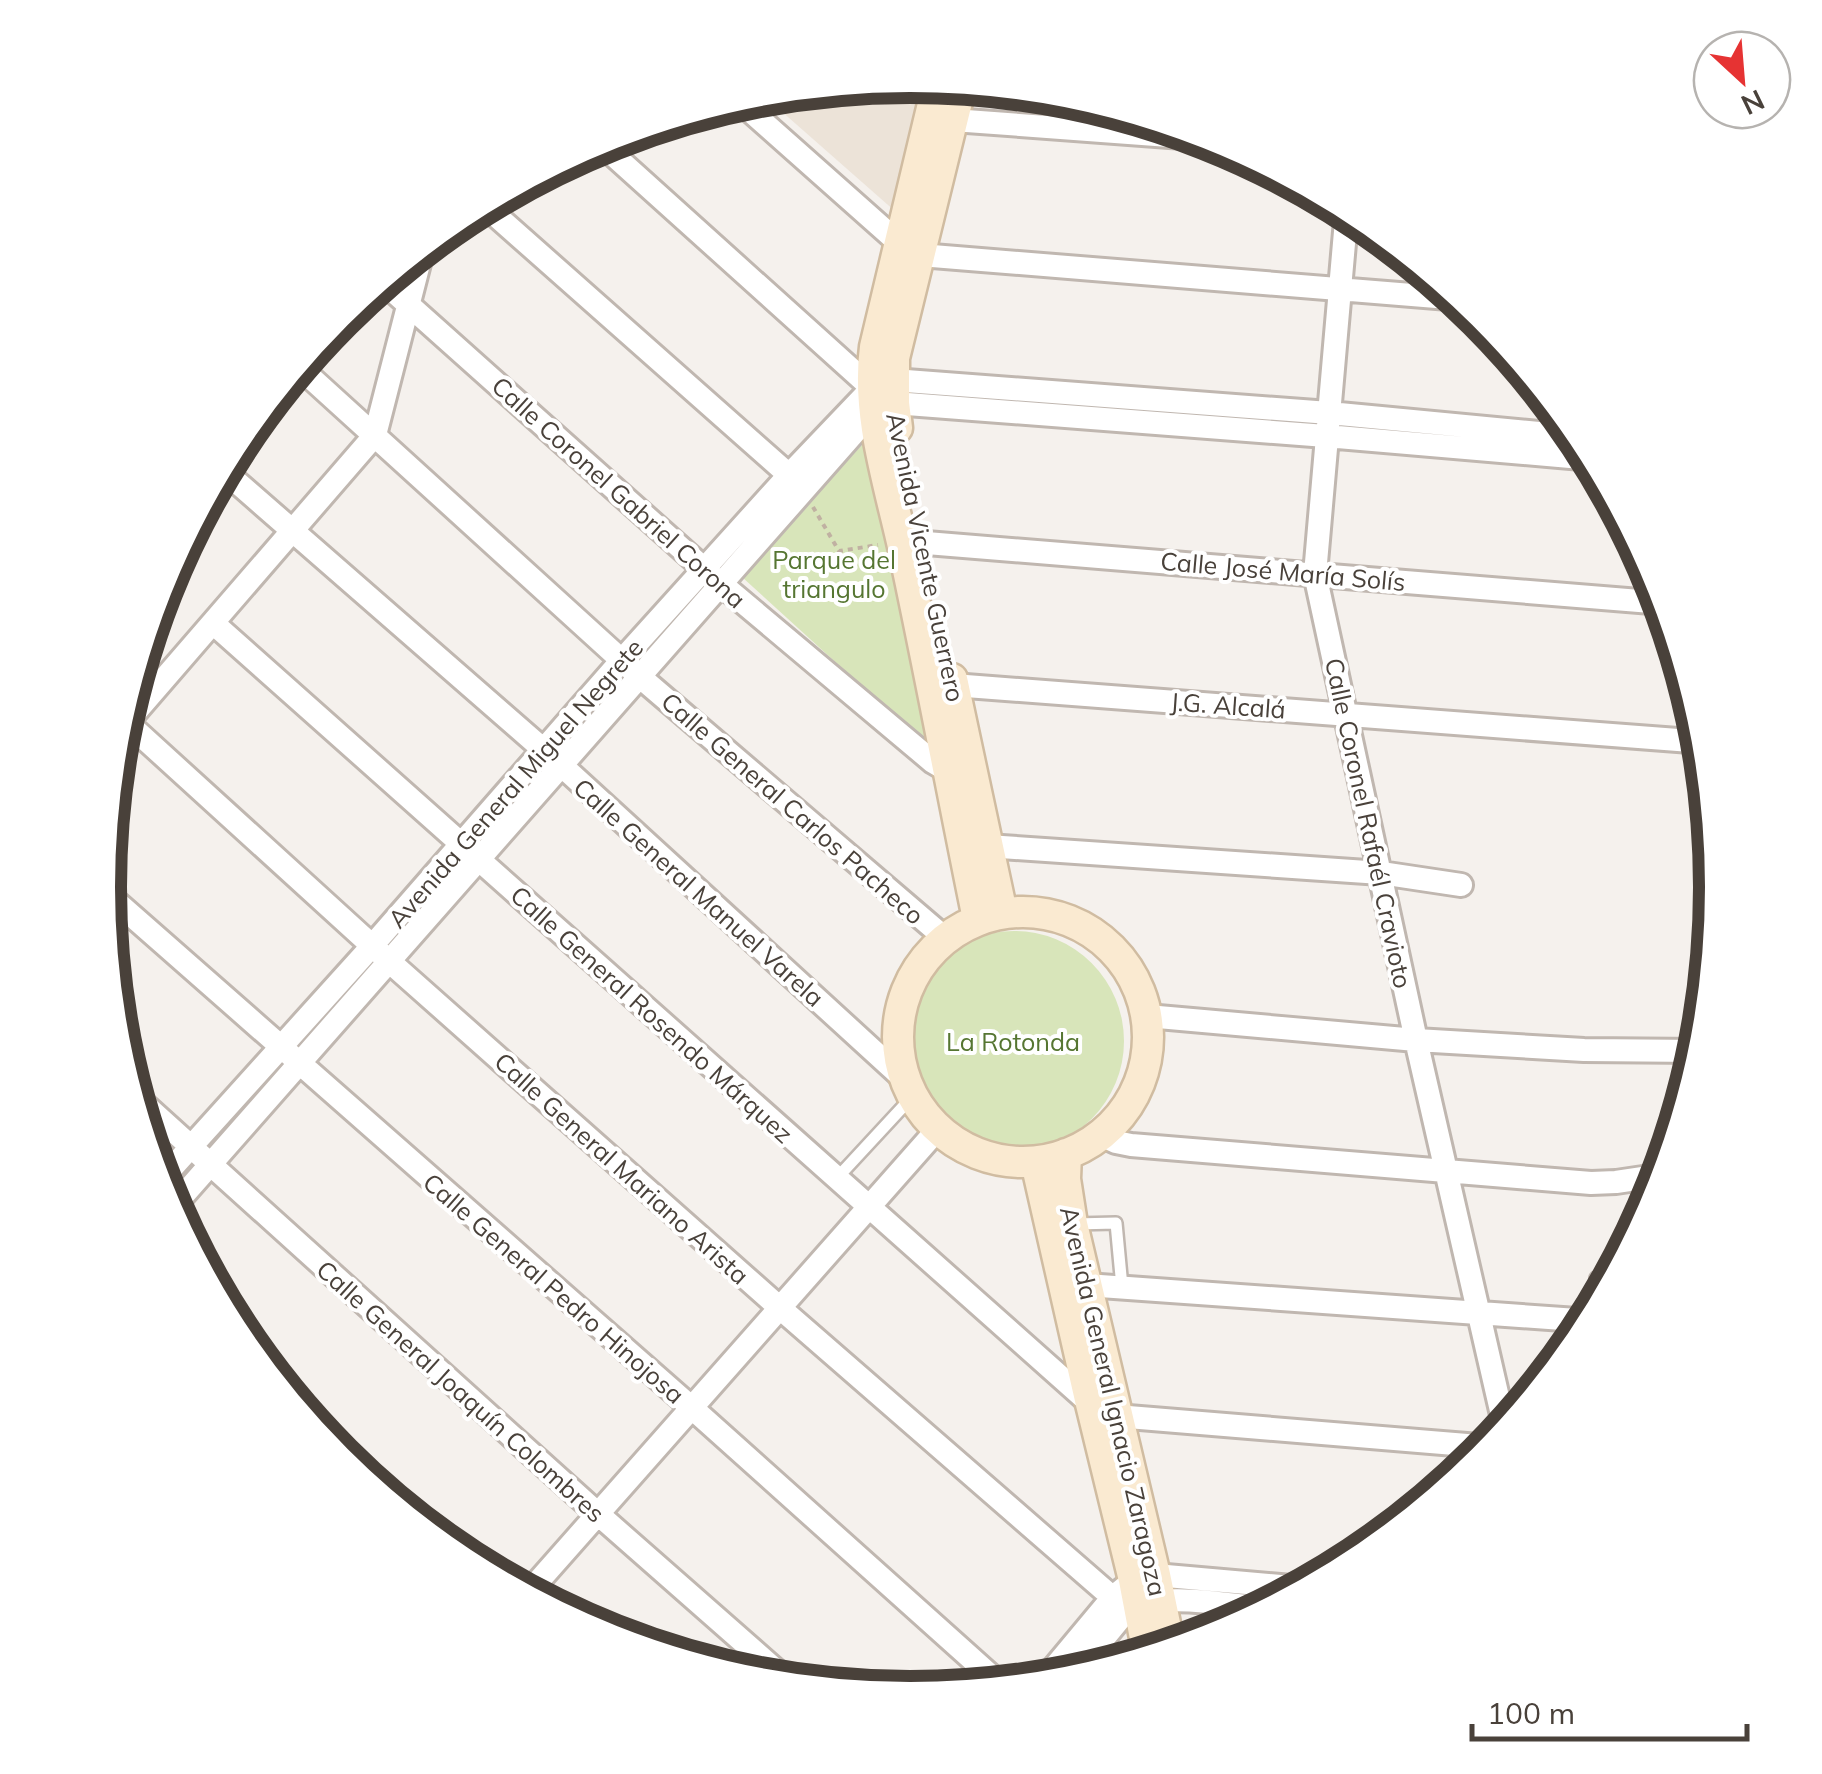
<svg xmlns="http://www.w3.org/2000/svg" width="1822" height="1774" viewBox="0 0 1822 1774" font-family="Mulish,sans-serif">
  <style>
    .education { fill: #ece3d8 }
    .green { fill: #d8e5ba }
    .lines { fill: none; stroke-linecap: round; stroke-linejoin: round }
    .lane-casing { stroke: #c0b7b0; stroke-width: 16 }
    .street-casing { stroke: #c0b7b0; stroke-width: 28 }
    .secondary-casing { stroke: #d0bca1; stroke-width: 35 }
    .path { stroke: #c0b1a2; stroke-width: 4; stroke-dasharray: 5 5; stroke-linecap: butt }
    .lane { stroke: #fff; stroke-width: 11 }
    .street { stroke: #fff; stroke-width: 22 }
    .secondary { stroke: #faead1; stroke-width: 30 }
    .labels { text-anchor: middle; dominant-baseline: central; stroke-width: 8; stroke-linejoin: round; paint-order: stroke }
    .street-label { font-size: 25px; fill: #49413a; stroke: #fff }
    .park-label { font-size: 25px; fill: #567632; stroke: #fff }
    .rim { fill: none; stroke: #49413a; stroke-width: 12 }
  </style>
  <rect width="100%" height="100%" fill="#f5f1ed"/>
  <path class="education" d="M 911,80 L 922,81 L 896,212 L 763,95 Z"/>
  <path class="green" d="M 869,437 L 937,745 L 911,731 L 742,577 Z
    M904 1041a110 110 0 1 1 220 0a110 110 0 1 1-220 0Z"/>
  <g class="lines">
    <defs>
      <path id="lane" d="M 837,1178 L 912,1097
        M 1075,1224 L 1116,1223 L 1122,1287
        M 1596,1278 L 1615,1273"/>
      <path id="street" d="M 738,100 L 898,242 L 920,255 L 1461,299
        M 939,119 L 1210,139
        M 600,143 L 872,388
        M 484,205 L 789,475
        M 1347,209 L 1315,574 L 1416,1040 L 1505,1428
        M 383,282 L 720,583 L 933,762 L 957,776
        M 299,367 L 639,676 L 945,938
        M 223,470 L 561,765 L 903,1078
        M 902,541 L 1664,603
        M 213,623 L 1091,1404 L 1116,1416 L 1491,1447
        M 940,684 L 1704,742
        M 123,719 L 390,962 L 780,1308 L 1127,1610
        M 120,730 L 375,435 L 423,248
        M 987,846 L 1381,873 L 1461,885
        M 105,892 L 692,1408 L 1001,1685
        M 1147,1016 L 1416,1040 L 1584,1050 L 1701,1051
        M 136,1097 L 598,1514 L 789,1682
        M 1101,1135 L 1116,1142 L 1131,1145 L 1591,1183 L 1616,1182 L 1663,1175
        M 161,1180 L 372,946 L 622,660 L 789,475 L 872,388 L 893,380 L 1329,413 L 1581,437
        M 172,1208 L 875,409 L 894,403 L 1326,436 L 1593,459
        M 1072,1284 L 1577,1320
        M 528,1593 L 937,1130
        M 1071,1678 L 1127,1610 C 1157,1591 1228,1605 1265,1608
        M 1043,1681 L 1113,1597 L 1134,1580 L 1155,1575 L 1303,1588"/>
      <path id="secondary" d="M 938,83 L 875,347 C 865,420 893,494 907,565 C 932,683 954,801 978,919
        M 897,428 L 894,403 L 894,358 L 961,85
        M 952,679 L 1002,913
        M898 1037a125 125 0 1 1 250 0a125 125 0 1 1-250 0Z
        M 1066,1154 L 1065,1179 L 1072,1224 L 1155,1575 L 1170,1648
        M 1036,1162 L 1091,1404 L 1134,1580 L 1148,1654"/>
    </defs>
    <use href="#lane" class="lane-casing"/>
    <use href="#street" class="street-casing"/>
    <use href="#secondary" class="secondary-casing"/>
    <path class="path" d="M 813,507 L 839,551 L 878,545"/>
    <use href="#lane" class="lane"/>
    <use href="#street" class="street"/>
    <use href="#secondary" class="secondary"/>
  </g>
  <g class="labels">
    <g class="street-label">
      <text transform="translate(619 492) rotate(42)">Calle Coronel Gabriel Corona</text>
      <text transform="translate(926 557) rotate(78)">Avenida Vicente Guerrero</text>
      <text transform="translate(1283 571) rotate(5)">Calle José María Solís</text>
      <text transform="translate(1228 705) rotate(4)">J.G. Alcalá</text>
      <text transform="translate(515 783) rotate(-49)">Avenida General Miguel Negrete</text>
      <text transform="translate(793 808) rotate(41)">Calle General Carlos Pacheco</text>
      <text transform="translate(1369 823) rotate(78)">Calle Coronel Rafaél Cravioto</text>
      <text transform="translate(699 892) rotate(42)">Calle General Manuel Varela</text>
      <text transform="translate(652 1014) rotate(42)">Calle General Rosendo Márquez</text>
      <text transform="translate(622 1168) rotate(42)">Calle General Mariano Arista</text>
      <text transform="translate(554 1288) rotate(41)">Calle General Pedro Hinojosa</text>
      <text transform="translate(461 1391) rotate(42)">Calle General Joaquín Colombres</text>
      <text transform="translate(1114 1401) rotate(77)">Avenida General Ignacio Zaragoza</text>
    </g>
    <g class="park-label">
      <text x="834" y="559">Parque del<tspan x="834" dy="29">triangulo</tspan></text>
      <text x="1013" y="1041">La Rotonda</text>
    </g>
  </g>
  <path d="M0 0H1822V1774H0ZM121 887a789 789 0 1 1 1578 0a789 789 0 1 1-1578 0Z" fill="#fff" fill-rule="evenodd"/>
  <path class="rim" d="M121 887a789 789 0 1 1 1578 0a789 789 0 1 1-1578 0Z"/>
  <g transform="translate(1742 80) rotate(154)"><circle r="48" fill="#ffffff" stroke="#b6b3b0" stroke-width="2.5"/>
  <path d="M0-8L18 38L0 25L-18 38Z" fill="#e63333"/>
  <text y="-15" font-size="28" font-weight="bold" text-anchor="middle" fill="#49413a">N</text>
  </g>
  <path d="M1472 1724v15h275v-15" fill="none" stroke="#49413a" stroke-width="5"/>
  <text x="1487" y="1724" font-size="30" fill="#49413a" stroke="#ffffff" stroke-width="8" paint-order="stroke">100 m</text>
</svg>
